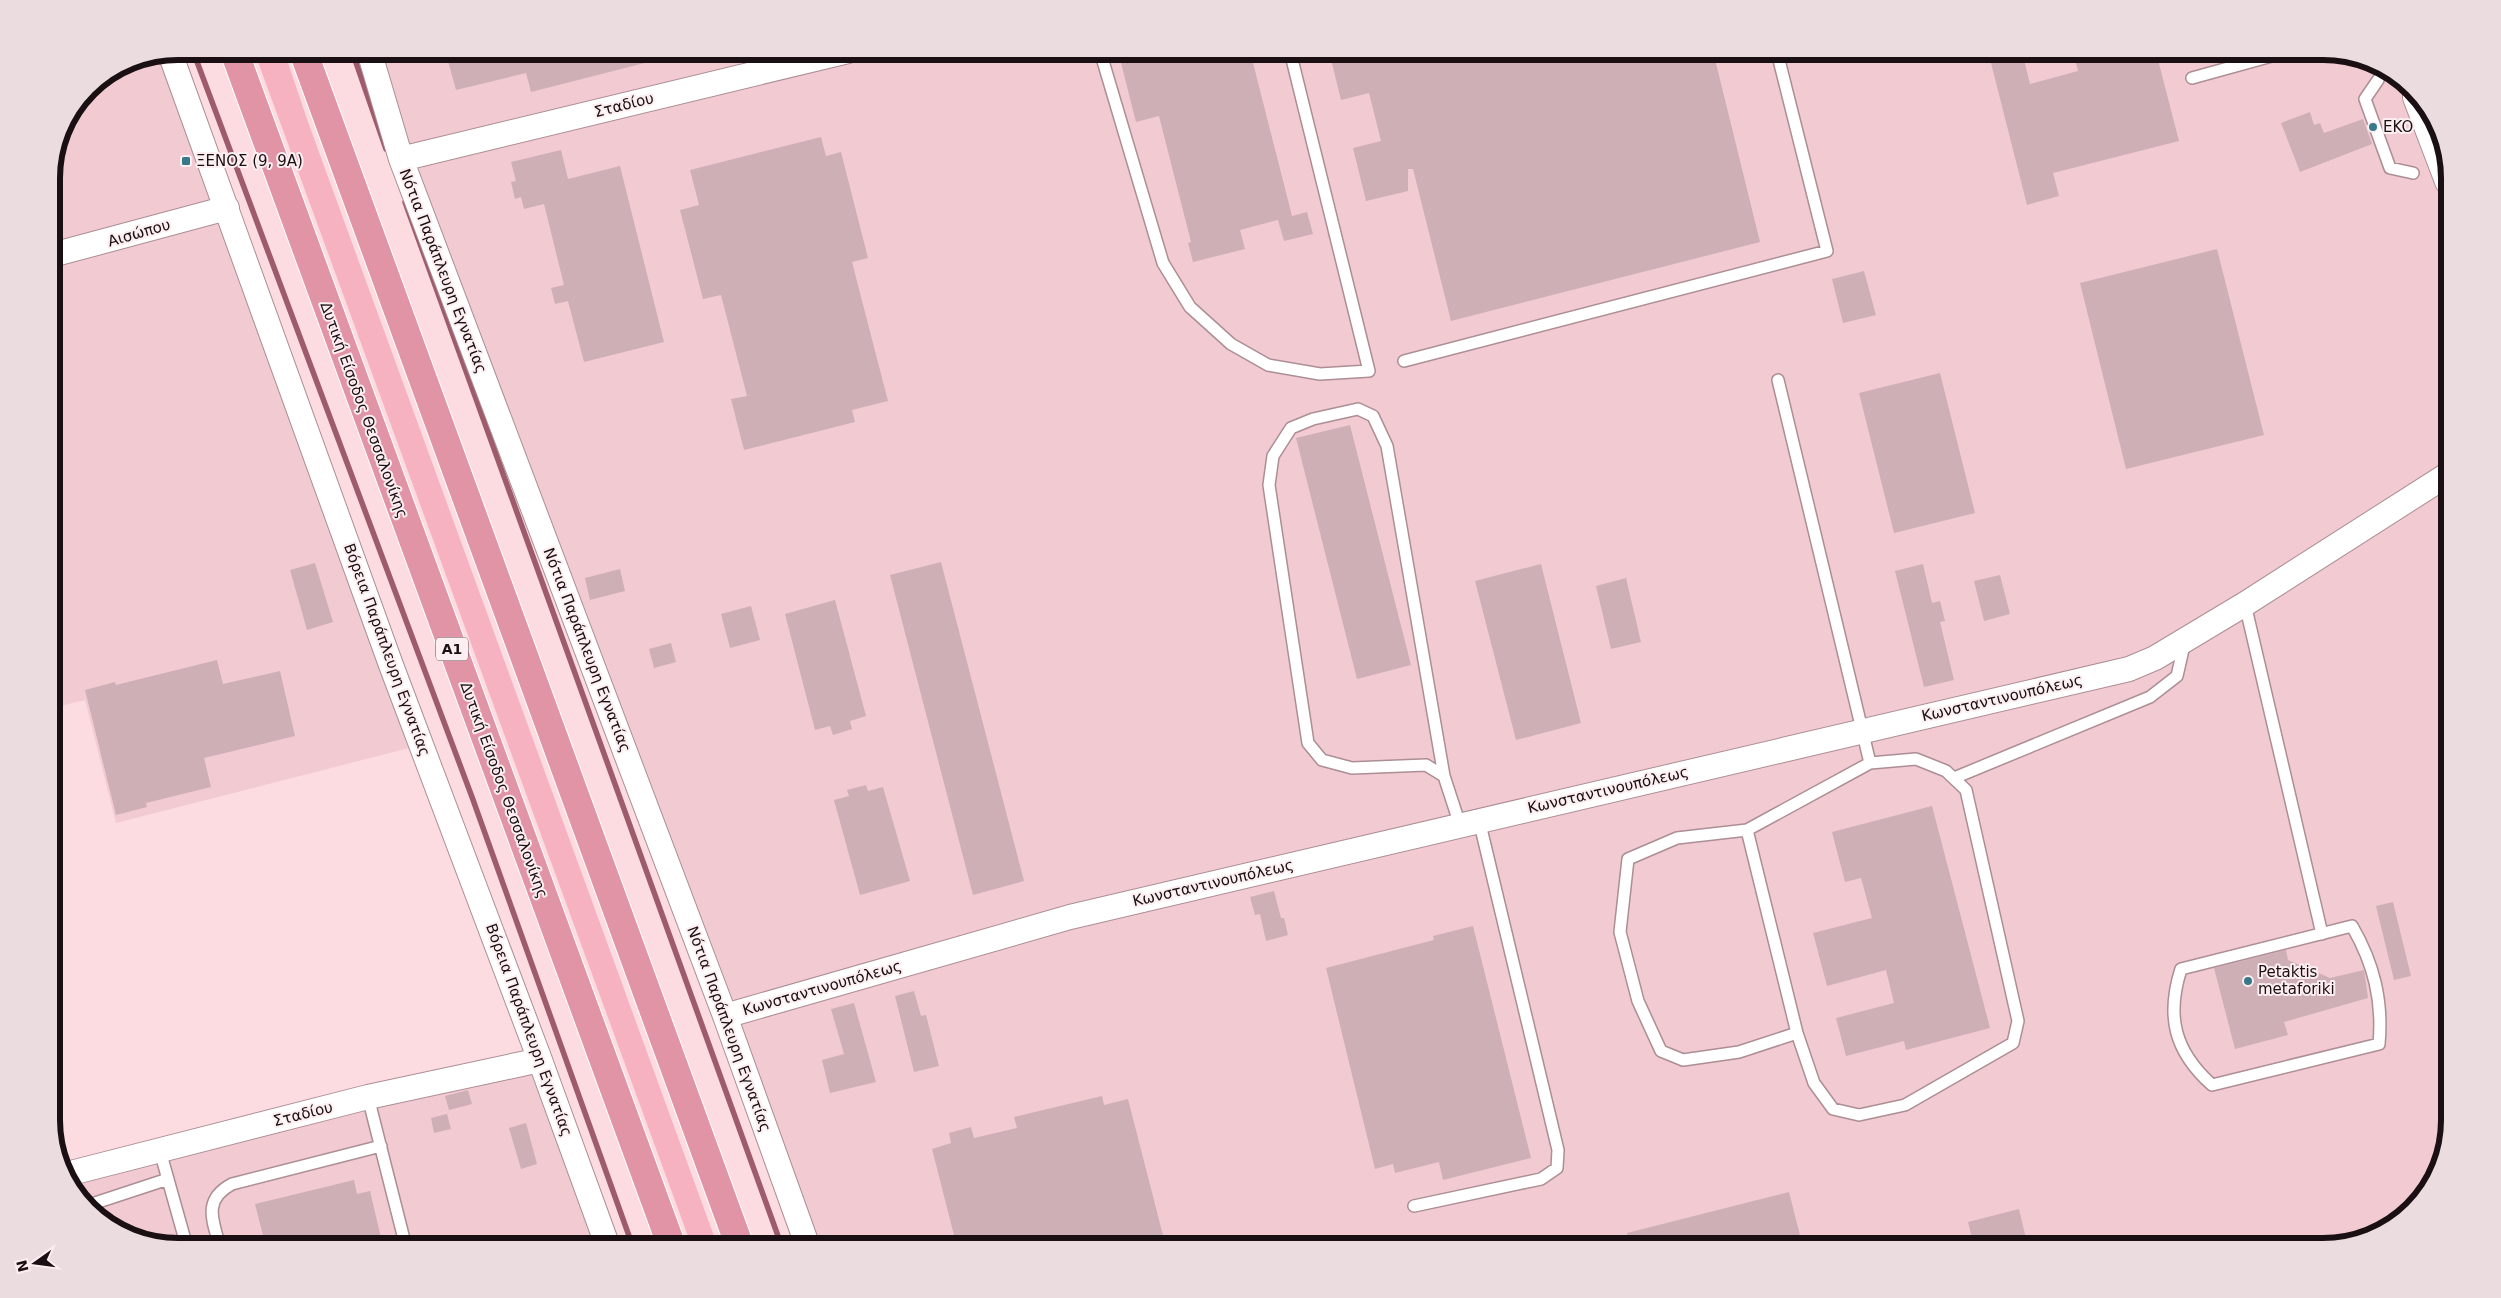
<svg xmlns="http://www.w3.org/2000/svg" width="2501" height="1298" viewBox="0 0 2501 1298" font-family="'DejaVu Sans',sans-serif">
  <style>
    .built { fill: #f2cad2 }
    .green { fill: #f7b2c1 }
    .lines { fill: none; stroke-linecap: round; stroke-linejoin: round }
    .stream { stroke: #9d5b6c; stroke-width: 5.5 }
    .building { fill: #ceafb5 }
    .service-casing { stroke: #ac8e94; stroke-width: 14 }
    .minor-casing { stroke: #ac8e94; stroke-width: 26 }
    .tertiary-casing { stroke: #ac8e94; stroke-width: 30 }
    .motorway-casing { stroke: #fff; stroke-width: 30 }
    .service { stroke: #fff; stroke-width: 11 }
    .minor { stroke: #fff; stroke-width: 24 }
    .tertiary { stroke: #fff; stroke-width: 28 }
    .motorway { stroke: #e194a6; stroke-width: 28 }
    .poi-dot { fill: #367a8a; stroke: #fceef1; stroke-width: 2 }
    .labels { text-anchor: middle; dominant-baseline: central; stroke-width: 4; stroke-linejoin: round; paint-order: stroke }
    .shield { fill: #fceef1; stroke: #5e5255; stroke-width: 1 }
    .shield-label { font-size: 14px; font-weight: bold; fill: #1a0f12 }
    .street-label { font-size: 15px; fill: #1a0f12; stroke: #fceef1 }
    .poi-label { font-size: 15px; fill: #1a0f12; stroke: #fceef1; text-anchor: start }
    .rim { fill: none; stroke: #1a0f12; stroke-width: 6 }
  </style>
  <rect width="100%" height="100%" fill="#fcdbe1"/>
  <path class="built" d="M 369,51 L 692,51 L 694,57 L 716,51 L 2323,51 L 2379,64 L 2429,108 L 2449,170 L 2450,1120 L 2437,1176 L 2387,1230 L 2323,1247 L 808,1247 Z
    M 167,53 L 417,746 L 116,823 L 85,700 L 52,708 L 52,170 L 61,129 L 89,88 L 130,61 Z
    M 528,1051 L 600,1247 L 178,1247 L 122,1234 L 73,1191 L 64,1166 Z"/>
  <path class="green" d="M 254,51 L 284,51 L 308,122 L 718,1247 L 692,1247 Z"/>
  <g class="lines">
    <path class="stream" d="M 193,51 L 472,797 L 633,1247
      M 352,51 L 386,149
      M 405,202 L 782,1247"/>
  </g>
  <path class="building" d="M 457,51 L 667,51 L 668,57 L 531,92 L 526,73 L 456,90 L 446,54 Z
    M 1118,51 L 1250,51 L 1292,216 L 1307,212 L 1313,234 L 1284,241 L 1278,220 L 1240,230 L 1245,249 L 1193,262 L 1188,243 L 1191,242 L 1159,116 L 1136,122 Z
    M 1329,51 L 1713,51 L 1760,242 L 1451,321 L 1413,169 L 1408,169 L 1408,191 L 1366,201 L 1353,148 L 1381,141 L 1369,93 L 1341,100 Z
    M 1988,51 L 2022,51 L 2030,84 L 2078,71 L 2075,59 L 2107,51 L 2120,51 L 2122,61 L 2156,52 L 2179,141 L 2053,173 L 2059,196 L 2027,205 Z
    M 2310,112 L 2314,125 L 2320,123 L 2324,133 L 2363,119 L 2372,144 L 2300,172 L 2281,123 Z
    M 821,137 L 826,156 L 841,152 L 868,258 L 852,262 L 888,401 L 852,410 L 855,422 L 744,450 L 731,399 L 747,396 L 721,295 L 703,299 L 680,210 L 699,205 L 690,170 Z
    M 561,150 L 568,179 L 620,166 L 664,342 L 584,362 L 568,301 L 555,304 L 551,288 L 564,285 L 544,204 L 524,209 L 521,197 L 515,199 L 511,182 L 516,181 L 511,162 Z
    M 2217,249 L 2264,435 L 2126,469 L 2080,283 Z
    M 1864,271 L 1876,315 L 1843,323 L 1832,279 Z
    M 1940,373 L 1975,513 L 1894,533 L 1859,393 Z
    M 1350,425 L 1411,665 L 1357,679 L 1296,438 Z
    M 941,562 L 1024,881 L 973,895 L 890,575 Z
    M 315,563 L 333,622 L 307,630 L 290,570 Z
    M 1541,564 L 1581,723 L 1516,740 L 1475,581 Z
    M 1923,564 L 1932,603 L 1940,601 L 1945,621 L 1940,622 L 1954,680 L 1924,687 L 1895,571 Z
    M 620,569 L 625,591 L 590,600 L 585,578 Z
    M 2000,575 L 2010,614 L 1984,621 L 1974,581 Z
    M 1626,578 L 1641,642 L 1611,649 L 1596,586 Z
    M 835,600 L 866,716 L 850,721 L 852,729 L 833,735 L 830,726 L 815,730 L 785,614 Z
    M 751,606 L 760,640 L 730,648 L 721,614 Z
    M 671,643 L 676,662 L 654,668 L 649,649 Z
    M 217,660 L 223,684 L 280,671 L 295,736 L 204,758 L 211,787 L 146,803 L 147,807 L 116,815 L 85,690 L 115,682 L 116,685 Z
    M 866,785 L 868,791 L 883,787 L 910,881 L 860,895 L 834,800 L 849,796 L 847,790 Z
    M 1932,806 L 1990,1028 L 1906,1050 L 1904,1041 L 1846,1056 L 1836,1018 L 1894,1003 L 1886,970 L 1827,986 L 1813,933 L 1872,918 L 1861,878 L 1845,882 L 1832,832 Z
    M 1274,891 L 1281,918 L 1284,918 L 1288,935 L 1266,941 L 1260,914 L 1255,915 L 1250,897 Z
    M 2393,902 L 2411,976 L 2394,980 L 2376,906 Z
    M 1473,926 L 1531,1158 L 1443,1180 L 1439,1162 L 1395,1173 L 1393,1164 L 1375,1169 L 1326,968 L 1434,940 L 1433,936 Z
    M 2286,950 L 2288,960 L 2330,978 L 2364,970 L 2368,998 L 2284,1022 L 2288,1035 L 2235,1049 L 2214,968 Z
    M 914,991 L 921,1016 L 926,1015 L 939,1066 L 914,1072 L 895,996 Z
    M 854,1003 L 876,1082 L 830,1093 L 822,1060 L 844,1054 L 831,1009 Z
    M 468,1090 L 472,1104 L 449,1110 L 445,1096 Z
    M 1102,1096 L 1104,1105 L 1128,1099 L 1166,1247 L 957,1247 L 932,1149 L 951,1143 L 949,1133 L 971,1127 L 974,1138 L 1017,1128 L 1014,1117 Z
    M 447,1114 L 451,1129 L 434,1133 L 431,1118 Z
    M 526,1123 L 537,1164 L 521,1169 L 509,1128 Z
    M 354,1180 L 357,1194 L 370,1191 L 382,1242 L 372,1244 L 373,1247 L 266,1247 L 255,1204 Z
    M 1789,1192 L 1803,1247 L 1631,1247 L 1627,1233 Z
    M 2019,1209 L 2028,1247 L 1974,1247 L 1968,1222 Z"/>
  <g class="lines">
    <defs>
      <path id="service" d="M 1100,51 L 1163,263 L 1190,307 L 1231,344 L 1268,365 L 1320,374 L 1369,371 L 1290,51
        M 2192,78 L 2290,51
        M 2378,80 L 2365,99 L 2390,168 L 2413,173
        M 1404,361 L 1827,251 L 1779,60 L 1774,51
        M 1778,380 L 1870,763 L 1747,830 L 1677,838 L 1628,859 L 1620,932 L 1638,1001 L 1661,1051 L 1683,1060 L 1739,1052 L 1797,1033
        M 2245,604 L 2322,934
        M 1444,776 L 1387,446 L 1373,416 L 1358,409 L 1313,419 L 1291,428 L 1273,456 L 1269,485 L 1308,743 L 1322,760 L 1352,768 L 1426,765 L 1444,776 L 1460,825
        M 1954,778 L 2150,697 L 2177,676 L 2185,641
        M 1747,830 L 1797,1033 L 1814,1083 L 1833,1109 L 1859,1115 L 1905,1105 L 2013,1043 L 2018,1021 L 1966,790 L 1946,771 L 1916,759 L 1870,763
        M 2352,926 C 2374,964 2383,1001 2379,1044 L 2212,1085 C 2174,1051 2166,1016 2181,969 Z
        M 368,1097 L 406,1247
        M 160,1151 L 187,1247
        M 89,1205 L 168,1179
        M 1414,1206 L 1541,1179 L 1557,1168 L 1558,1150 L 1479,820
        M 220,1247 C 213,1221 202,1200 232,1184 L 381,1146"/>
      <path id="minor" d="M 369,51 L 401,159 L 725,1016 L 808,1247
        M 170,53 L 391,665 L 540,1060 L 608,1247
        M 401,159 L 848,51
        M 52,255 L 227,208
        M 725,1016 L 1070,917 L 2129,669 L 2155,658 L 2245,604 L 2450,473
        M 67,1174 L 368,1097 L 540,1060"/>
      <path id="tertiary" d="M 2417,97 L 2449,181"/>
      <path id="motorway" d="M 234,51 L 672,1247
        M 303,51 L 740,1247"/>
    </defs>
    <use href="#service" class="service-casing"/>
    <use href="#minor" class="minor-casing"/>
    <use href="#tertiary" class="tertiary-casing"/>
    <use href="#motorway" class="motorway-casing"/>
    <use href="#service" class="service"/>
    <use href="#minor" class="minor"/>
    <use href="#tertiary" class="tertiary"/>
    <use href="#motorway" class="motorway"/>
  </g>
  <g class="poi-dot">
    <circle cx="2373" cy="127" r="5"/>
    <rect x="181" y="156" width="10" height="10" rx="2.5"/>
    <circle cx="2248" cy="981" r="5"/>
  </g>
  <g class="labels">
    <rect class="shield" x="436" y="637.5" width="32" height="23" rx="4"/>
    <g class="shield-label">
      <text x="452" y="649">Α1</text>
    </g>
    <g class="street-label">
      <text transform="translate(624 105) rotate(-14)">Σταδίου</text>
      <text transform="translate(139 233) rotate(-16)">Αισώπου</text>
      <text transform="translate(443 271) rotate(69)">Νότια Παράπλευρη Εγνατίας</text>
      <text transform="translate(364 410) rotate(70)">Δυτική Είσοδος Θεσσαλονίκης</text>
      <text transform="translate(387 650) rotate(70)">Βόρεια Παράπλευρη Εγνατίας</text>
      <text transform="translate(587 650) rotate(69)">Νότια Παράπλευρη Εγνατίας</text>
      <text transform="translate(2002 698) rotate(-13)">Κωνσταντινουπόλεως</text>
      <text transform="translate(504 790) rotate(70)">Δυτική Είσοδος Θεσσαλονίκης</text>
      <text transform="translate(1608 790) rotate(-13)">Κωνσταντινουπόλεως</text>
      <text transform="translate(1213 883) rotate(-13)">Κωνσταντινουπόλεως</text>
      <text transform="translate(822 988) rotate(-16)">Κωνσταντινουπόλεως</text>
      <text transform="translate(729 1029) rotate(70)">Νότια Παράπλευρη Εγνατίας</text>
      <text transform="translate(529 1030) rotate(70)">Βόρεια Παράπλευρη Εγνατίας</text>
      <text transform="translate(303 1114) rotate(-14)">Σταδίου</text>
    </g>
    <g class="poi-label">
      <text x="2383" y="127">EKO</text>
      <text x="196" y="161">ΞΕΝΟΣ (9, 9Α)</text>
      <text x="2258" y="972">Petaktis<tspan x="2258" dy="17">metaforiki</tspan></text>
    </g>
  </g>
  <path d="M0 0H2501V1298H0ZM178 60H2323A118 118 0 0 1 2441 178V1120A118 118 0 0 1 2323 1238H178A118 118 0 0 1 60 1120V178A118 118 0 0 1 178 60Z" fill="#eadcdf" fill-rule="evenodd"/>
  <path class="rim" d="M178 60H2323A118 118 0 0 1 2441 178V1120A118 118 0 0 1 2323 1238H178A118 118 0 0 1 60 1120V178A118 118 0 0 1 178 60Z"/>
  <g transform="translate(35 1263) rotate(256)" stroke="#fceef1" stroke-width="4" paint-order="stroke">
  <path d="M0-4L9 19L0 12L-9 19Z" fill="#1a0f12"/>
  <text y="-8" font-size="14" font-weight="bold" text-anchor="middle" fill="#1a0f12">N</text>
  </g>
</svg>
